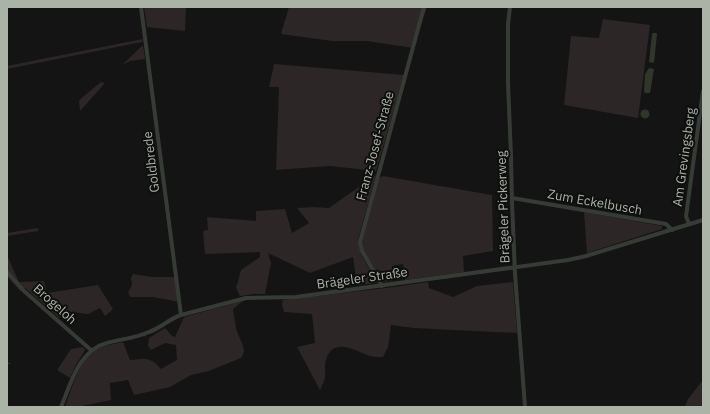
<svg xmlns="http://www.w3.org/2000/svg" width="710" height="414" viewBox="0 0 710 414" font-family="'IBM Plex Sans',sans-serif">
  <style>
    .green { fill: #2d2626 }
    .water { fill: #31362b }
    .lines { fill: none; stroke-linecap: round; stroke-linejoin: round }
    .stream { stroke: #31362b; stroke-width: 1 }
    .minor { stroke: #373b36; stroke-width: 4 }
    .labels { text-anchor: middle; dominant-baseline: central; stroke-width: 4; stroke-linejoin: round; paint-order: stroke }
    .street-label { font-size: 13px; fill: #aab3a6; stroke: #0e0f0e }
  </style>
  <rect width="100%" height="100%" fill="#131413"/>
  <path class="green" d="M 144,7 L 186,7 L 185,31 L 147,27 Z
    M 289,7 L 427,7 L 413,48 L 367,41 L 332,41 L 281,34 Z
    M 603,19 L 650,25 L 638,118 L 564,105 L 571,36 L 599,38 Z
    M 143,39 L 142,42 L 7,69 L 7,66 Z
    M 143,45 L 145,59 L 130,61 L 122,65 Z
    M 274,64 L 404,75 L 376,171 L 330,166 L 276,170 L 279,87 L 269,87 Z
    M 101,82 L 105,83 L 80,111 L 79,100 Z
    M 376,175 L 358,240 L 361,254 L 377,283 L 357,285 L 353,257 L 310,273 L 268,253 L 271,263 L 265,294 L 254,294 L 240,296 L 236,288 L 241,270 L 260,257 L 260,252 L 205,254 L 203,231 L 208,230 L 207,217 L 256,221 L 256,211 L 285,209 L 292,233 L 309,223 L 297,208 L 314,207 L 329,208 Z
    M 383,176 L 492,195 L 493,251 L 463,256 L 464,272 L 405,280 L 403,264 L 392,266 L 393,281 L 382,282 L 363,251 L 362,241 L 379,178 Z
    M 584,212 L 662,226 L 662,229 L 587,253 Z
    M 38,228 L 38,231 L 7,236 L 7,233 Z
    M 7,255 L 19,282 L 44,281 L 47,293 L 98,285 L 113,309 L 105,316 L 100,308 L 88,314 L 65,311 L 59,318 L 25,288 L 20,291 L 7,276 Z
    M 133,274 L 152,277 L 175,277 L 179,302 L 153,297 L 130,297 L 128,292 L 132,285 L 131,278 Z
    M 428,282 L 429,288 L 453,297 L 477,286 L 513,282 L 517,333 L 414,328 L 391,325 L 388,347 L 383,357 C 379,357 374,357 370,356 C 355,351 333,336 326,360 C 324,365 326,371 325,376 C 325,380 322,386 320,390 L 297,347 L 315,343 L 312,314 L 284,312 L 282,304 L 283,300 L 394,287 Z
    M 243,301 L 233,309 C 234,315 235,322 236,328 C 238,338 249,349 241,358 L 209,371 L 191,375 L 170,387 L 134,395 L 128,380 L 110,383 L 111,400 L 77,407 L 65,407 C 72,389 78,361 96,350 C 105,345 114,344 123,342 L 130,360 C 145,359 150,356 161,369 L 177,360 L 176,345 L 165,343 L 151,350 L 148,346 L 149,338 L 165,328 L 172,336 L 175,337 L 184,317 Z
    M 83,347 L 85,350 L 76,365 L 70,378 L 57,370 L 71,349 Z
    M 703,380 L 703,407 L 685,407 L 688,399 Z"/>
  <path class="water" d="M 653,33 L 656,33 L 657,34 L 654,63 L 649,62 L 652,34 Z
    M 649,68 L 654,69 L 650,93 L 645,93 L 644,91 L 645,74 Z
    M640.5 114a4.5 4.5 0 1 1 9 0a4.5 4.5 0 1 1-9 0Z"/>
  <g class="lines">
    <path class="stream" d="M 7,364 L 10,363"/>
    <path class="minor" d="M 141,7 L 181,315
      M 510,7 L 508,24 L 508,83 L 511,156 L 512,202 L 515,274 L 525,407
      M 512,198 L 666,224 L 672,230
      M 689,224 L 686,216 L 687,209 L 703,91
      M 7,272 L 24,291 L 91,350
      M 382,286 L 362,251 L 360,242 L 424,7
      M 61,407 C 71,383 79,350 107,343 C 121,339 136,338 149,332 C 161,328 169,319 181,315 L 246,298 L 296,297 L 568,260 L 586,256 L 703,220"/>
  </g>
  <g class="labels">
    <g class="street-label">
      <text transform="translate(375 146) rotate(-75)">Franz-Josef-Straße</text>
      <text transform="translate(684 157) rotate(-82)">Am Grevingsberg</text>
      <text transform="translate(151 162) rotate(-97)">Goldbrede</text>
      <text transform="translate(595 202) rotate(10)">Zum Eckelbusch</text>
      <text transform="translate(503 207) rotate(-92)">Brägeler Pickerweg</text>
      <text transform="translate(362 278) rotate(-8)">Brägeler Straße</text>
      <text transform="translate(55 304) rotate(42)">Brogeloh</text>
    </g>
  </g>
  <rect width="710" height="414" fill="none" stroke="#aab3a6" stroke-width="16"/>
</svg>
